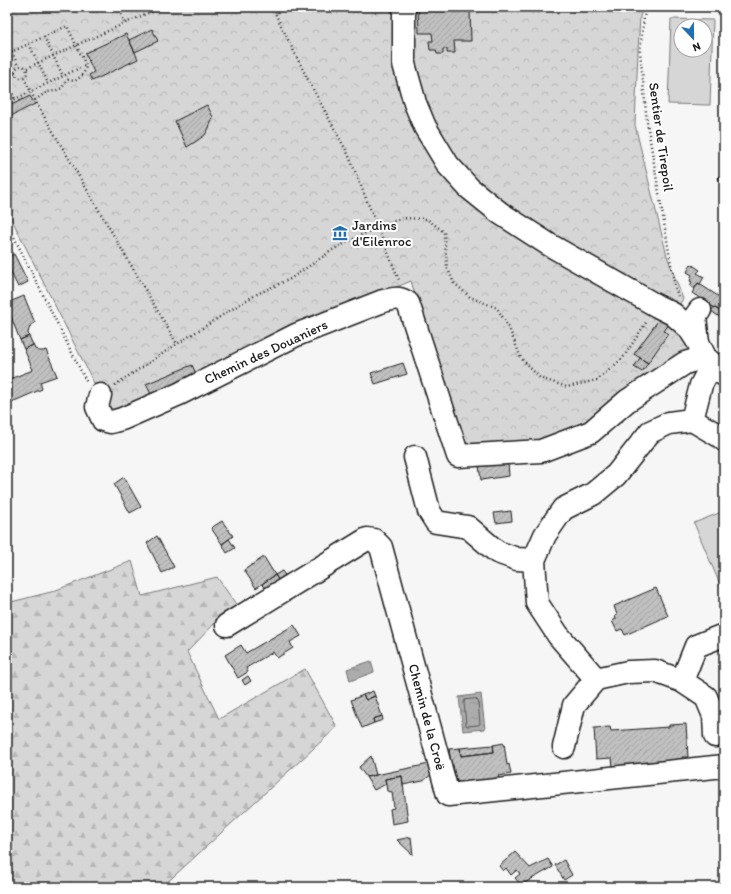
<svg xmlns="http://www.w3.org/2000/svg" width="731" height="894" viewBox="0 0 731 894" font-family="Itim,sans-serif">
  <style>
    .forest { fill: url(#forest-firs); stroke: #797979 }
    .park { fill: url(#park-crowns); stroke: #797979 }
    .garden { fill: #d6d6d6; stroke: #797979; fill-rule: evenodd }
    .water { fill: url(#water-ripples); stroke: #727272 }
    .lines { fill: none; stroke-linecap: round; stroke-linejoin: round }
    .shore { stroke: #565656; stroke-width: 1 }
    .building { fill: url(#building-hatch); stroke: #1c1c1c }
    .minor-casing { stroke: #1c1c1c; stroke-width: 25 }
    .path { stroke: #1c1c1c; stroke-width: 2.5; stroke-dasharray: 1 3; stroke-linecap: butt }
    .minor { stroke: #fff; stroke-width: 22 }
    .labels { text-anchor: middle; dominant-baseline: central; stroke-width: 4; stroke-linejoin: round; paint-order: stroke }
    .street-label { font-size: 14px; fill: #1c1c1c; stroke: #fff }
    .poi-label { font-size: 14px; fill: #1c1c1c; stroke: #fff; text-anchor: start }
  </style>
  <defs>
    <pattern id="forest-firs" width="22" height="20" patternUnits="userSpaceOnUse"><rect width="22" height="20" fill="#d6d6d6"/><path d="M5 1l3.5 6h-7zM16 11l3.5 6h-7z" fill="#b7b7b7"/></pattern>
    <pattern id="park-crowns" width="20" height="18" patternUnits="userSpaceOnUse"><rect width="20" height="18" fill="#d6d6d6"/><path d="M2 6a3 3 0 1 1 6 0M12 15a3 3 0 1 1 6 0" fill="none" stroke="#b7b7b7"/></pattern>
    <pattern id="water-ripples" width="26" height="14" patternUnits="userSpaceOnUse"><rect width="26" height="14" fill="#acacac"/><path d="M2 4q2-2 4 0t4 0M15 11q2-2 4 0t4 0" fill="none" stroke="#939393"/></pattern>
    <pattern id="building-hatch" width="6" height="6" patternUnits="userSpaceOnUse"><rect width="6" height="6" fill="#c0c0c0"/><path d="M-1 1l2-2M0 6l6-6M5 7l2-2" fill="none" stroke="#a4a4a4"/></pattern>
  </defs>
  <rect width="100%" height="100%" fill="#f6f6f6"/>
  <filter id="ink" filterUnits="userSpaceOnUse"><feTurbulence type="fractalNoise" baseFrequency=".025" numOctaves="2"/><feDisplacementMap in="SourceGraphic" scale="8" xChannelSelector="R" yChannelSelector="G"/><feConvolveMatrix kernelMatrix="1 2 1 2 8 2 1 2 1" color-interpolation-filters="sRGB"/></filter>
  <g filter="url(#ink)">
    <path class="forest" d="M 132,561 L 142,596 L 217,577 L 238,607 L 217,621 L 187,652 L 219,719 L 305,669 L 337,727 L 162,887 L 7,887 L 7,603 L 51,592 Z"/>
    <path class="park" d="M 7,7 L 643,7 L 640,17 L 638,51 L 635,125 L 667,256 L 683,299 L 677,308 L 688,335 L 692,354 L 574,436 L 461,449 L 411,281 L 295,330 L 112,416 L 100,395 L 7,210 Z"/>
    <path class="garden" d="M 671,19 L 713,20 L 710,105 L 668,104 ZM 681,26 L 705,26 L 705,50 L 681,50 Z
      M 724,511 L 724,594 L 694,523 Z"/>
    <path class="water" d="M 371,661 L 374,672 L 350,681 L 347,669 Z
      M 481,694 L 485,729 L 463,731 L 459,697 Z"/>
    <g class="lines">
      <path class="shore" d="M 476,699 L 478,701 L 480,724 L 478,725 L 467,726 L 466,725 L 464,702 L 465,700 Z"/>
    </g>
    <path class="building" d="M 418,7 L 453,7 L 453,12 L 470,11 L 471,41 L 454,41 L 455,53 L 447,53 L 447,49 L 443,49 L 443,54 L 437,54 L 436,50 L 430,50 L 429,41 L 433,41 L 432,33 L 419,33 Z
      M 152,29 L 158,41 L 135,52 L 129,40 Z
      M 126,34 L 138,59 L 92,81 L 89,75 L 94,72 L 85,53 Z
      M 30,96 L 35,104 L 7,118 L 7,107 Z
      M 207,105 L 213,117 L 209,128 L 205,135 L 195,142 L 187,147 L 175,121 Z
      M 724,169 L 724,183 L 718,179 Z
      M 14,254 L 28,282 L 18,287 L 7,265 L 7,258 Z
      M 691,264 L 700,270 L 697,273 L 704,277 L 700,284 L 698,283 L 694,289 L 690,286 L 692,282 L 690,281 L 692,275 L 687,272 Z
      M 698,283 L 724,300 L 724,314 L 692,293 Z
      M 24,296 L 35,323 L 31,325 L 29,329 L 28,333 L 29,336 L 20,340 L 11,317 L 7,318 L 7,303 Z
      M 714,307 L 724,314 L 721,318 L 711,311 Z
      M 660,318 L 669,324 L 664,331 L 668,334 L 648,363 L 634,354 Z
      M 29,336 L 33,345 L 24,349 L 20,340 Z
      M 33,345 L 35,349 L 39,351 L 43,351 L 46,350 L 57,376 L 40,382 L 42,389 L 12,402 L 9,396 L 7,397 L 7,380 L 33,370 L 24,349 Z
      M 640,358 L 648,363 L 642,372 L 634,367 Z
      M 403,363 L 407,374 L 375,384 L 371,373 Z
      M 192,365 L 197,376 L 152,396 L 146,384 Z
      M 508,462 L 509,476 L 481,480 L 479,466 Z
      M 124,477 L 141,507 L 130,513 L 114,484 Z
      M 511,511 L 512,521 L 496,523 L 494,513 Z
      M 222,521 L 233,536 L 222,544 L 211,528 Z
      M 157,536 L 174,567 L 162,573 L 147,543 Z
      M 229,539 L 235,548 L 227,553 L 222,544 Z
      M 264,557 L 275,575 L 256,588 L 244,570 Z
      M 282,571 L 290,582 L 279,581 L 275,575 Z
      M 275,575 L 279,581 L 267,589 L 262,584 Z
      M 656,588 L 668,616 L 625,635 L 622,629 L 617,631 L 612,621 L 616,619 L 615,616 L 617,615 L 614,606 Z
      M 294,625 L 301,636 L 290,642 L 293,648 L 277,658 L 273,652 L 246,668 L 248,672 L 238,678 L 225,655 L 241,645 L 246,653 Z
      M 248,676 L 251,681 L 245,685 L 242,680 Z
      M 373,691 L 375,696 L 366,700 L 363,695 Z
      M 363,695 L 366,700 L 375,696 L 382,716 L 373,719 L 374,723 L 362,728 L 351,700 Z
      M 382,716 L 383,720 L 374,723 L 373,719 Z
      M 686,724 L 688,757 L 682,757 L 683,766 L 613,767 L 612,758 L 596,759 L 594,728 L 610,727 L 611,731 L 669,727 L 669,725 Z
      M 504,743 L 507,765 L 509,764 L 511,774 L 498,776 L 500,783 L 465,788 L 453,783 L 458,782 L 455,778 L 453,765 L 451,765 L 449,749 L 460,748 L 461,756 L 494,752 L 493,745 Z
      M 493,745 L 494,752 L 461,756 L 460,748 Z
      M 371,756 L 376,775 L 366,777 L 359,767 Z
      M 434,763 L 436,771 L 423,781 L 403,785 L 402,776 L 385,779 L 386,784 L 374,790 L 366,777 Z
      M 402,776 L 408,821 L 392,824 L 390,809 L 394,808 L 392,792 L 387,791 L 385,779 Z
      M 411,837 L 413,855 L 397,840 Z
      M 515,852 L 530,868 L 548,859 L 553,867 L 521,885 L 515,878 L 520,874 L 517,870 L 511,875 L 506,868 L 503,871 L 499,866 Z
      M 564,860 L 572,875 L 564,880 L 555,865 Z"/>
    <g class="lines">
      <defs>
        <path id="minor" d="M 404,7 L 404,64 L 415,103 L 425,127 L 448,165 L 469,188 L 500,213 L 548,244 L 657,306 L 673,314 L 689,328 L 698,342 L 705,357 L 724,375
          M 698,342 L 695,317 L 700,310
          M 100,395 L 97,407 L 103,420 L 111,422 L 122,419 L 179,394 L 296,335 L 383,301 C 394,299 398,296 408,303 L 458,456 L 541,451 L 591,432 L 627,401 L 685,363 L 705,357
          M 692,420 L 701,385 L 712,364
          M 415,457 L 429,511 L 436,522 L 468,527 L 497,552 L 517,559 L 534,560
          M 227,625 L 367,539 L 374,540 L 381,547 L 448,795 L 724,766
          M 596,679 L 558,635 L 537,603 L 534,560 L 545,535 L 563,509 L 593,494 L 616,475 L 650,432 L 669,423 L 692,420 L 721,437 L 724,440
          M 682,681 L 696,646 L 724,635
          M 564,747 L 574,705 L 596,679 L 628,672 L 655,671 L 682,681 L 706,697 L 714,716 L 715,736"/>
      </defs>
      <use href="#minor" class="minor-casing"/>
      <path class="path" d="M 118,7 L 125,23
        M 272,7 L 306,76 L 348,154 L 399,280
        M 646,7 L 644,17 L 640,51 L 647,122 L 672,270 L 675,287 L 678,296
        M 44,37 L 63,76
        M 29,44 L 48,83
        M 12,52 L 18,66
        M 7,54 L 67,26 L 86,65 L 7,103
        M15 72a6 6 0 1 1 12 0a6 6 0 1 1-12 0Z
        M 27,68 L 81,43 L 157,9 L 166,7
        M 7,78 L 15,74
        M 24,78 L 37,104 L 177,344
        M 7,83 L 15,99
        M 35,100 L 47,92 L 55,91 L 62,88 L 65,83 L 68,80 L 75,81 C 81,77 85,73 86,66
        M 7,223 L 87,383
        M 115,385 L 177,344 L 245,301 L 259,293 L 290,279 L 334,249 L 377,227 L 403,218 L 427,219 L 444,232 L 447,267 L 454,283 L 470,297 L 497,308 L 509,328 L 521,358 L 540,378 L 567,387 L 597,380 L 623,358 L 647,321"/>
      <use href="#minor" class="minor"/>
    </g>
  </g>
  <defs>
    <symbol id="museum-bare" viewBox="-9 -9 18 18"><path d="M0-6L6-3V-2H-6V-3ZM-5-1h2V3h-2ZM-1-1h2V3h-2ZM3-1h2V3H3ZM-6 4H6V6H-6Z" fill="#1f6fb2" stroke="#fff" stroke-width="2.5" paint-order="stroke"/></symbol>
  </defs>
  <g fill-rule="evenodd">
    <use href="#museum-bare" x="329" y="222" width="22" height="22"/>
  </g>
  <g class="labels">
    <g class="street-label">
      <text transform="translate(661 137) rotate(82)">Sentier de Tirepoil</text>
      <text transform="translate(266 352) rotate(-25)">Chemin des Douaniers</text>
      <text transform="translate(427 717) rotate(75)">Chemin de la Croë</text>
    </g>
    <g class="poi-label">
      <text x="352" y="225">Jardins<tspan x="352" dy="16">d'Eilenroc</tspan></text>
    </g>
  </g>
  <rect width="731" height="894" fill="none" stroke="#fff" stroke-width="24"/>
  <rect x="12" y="12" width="707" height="870" fill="none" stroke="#1c1c1c" stroke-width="1.5" filter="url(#ink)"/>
  <g transform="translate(693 38) rotate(158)"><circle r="19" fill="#ffffff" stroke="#a4a4a4"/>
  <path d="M0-3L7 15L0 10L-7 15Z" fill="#1f6fb2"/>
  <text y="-6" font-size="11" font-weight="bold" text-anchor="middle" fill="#1c1c1c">N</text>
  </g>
</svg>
